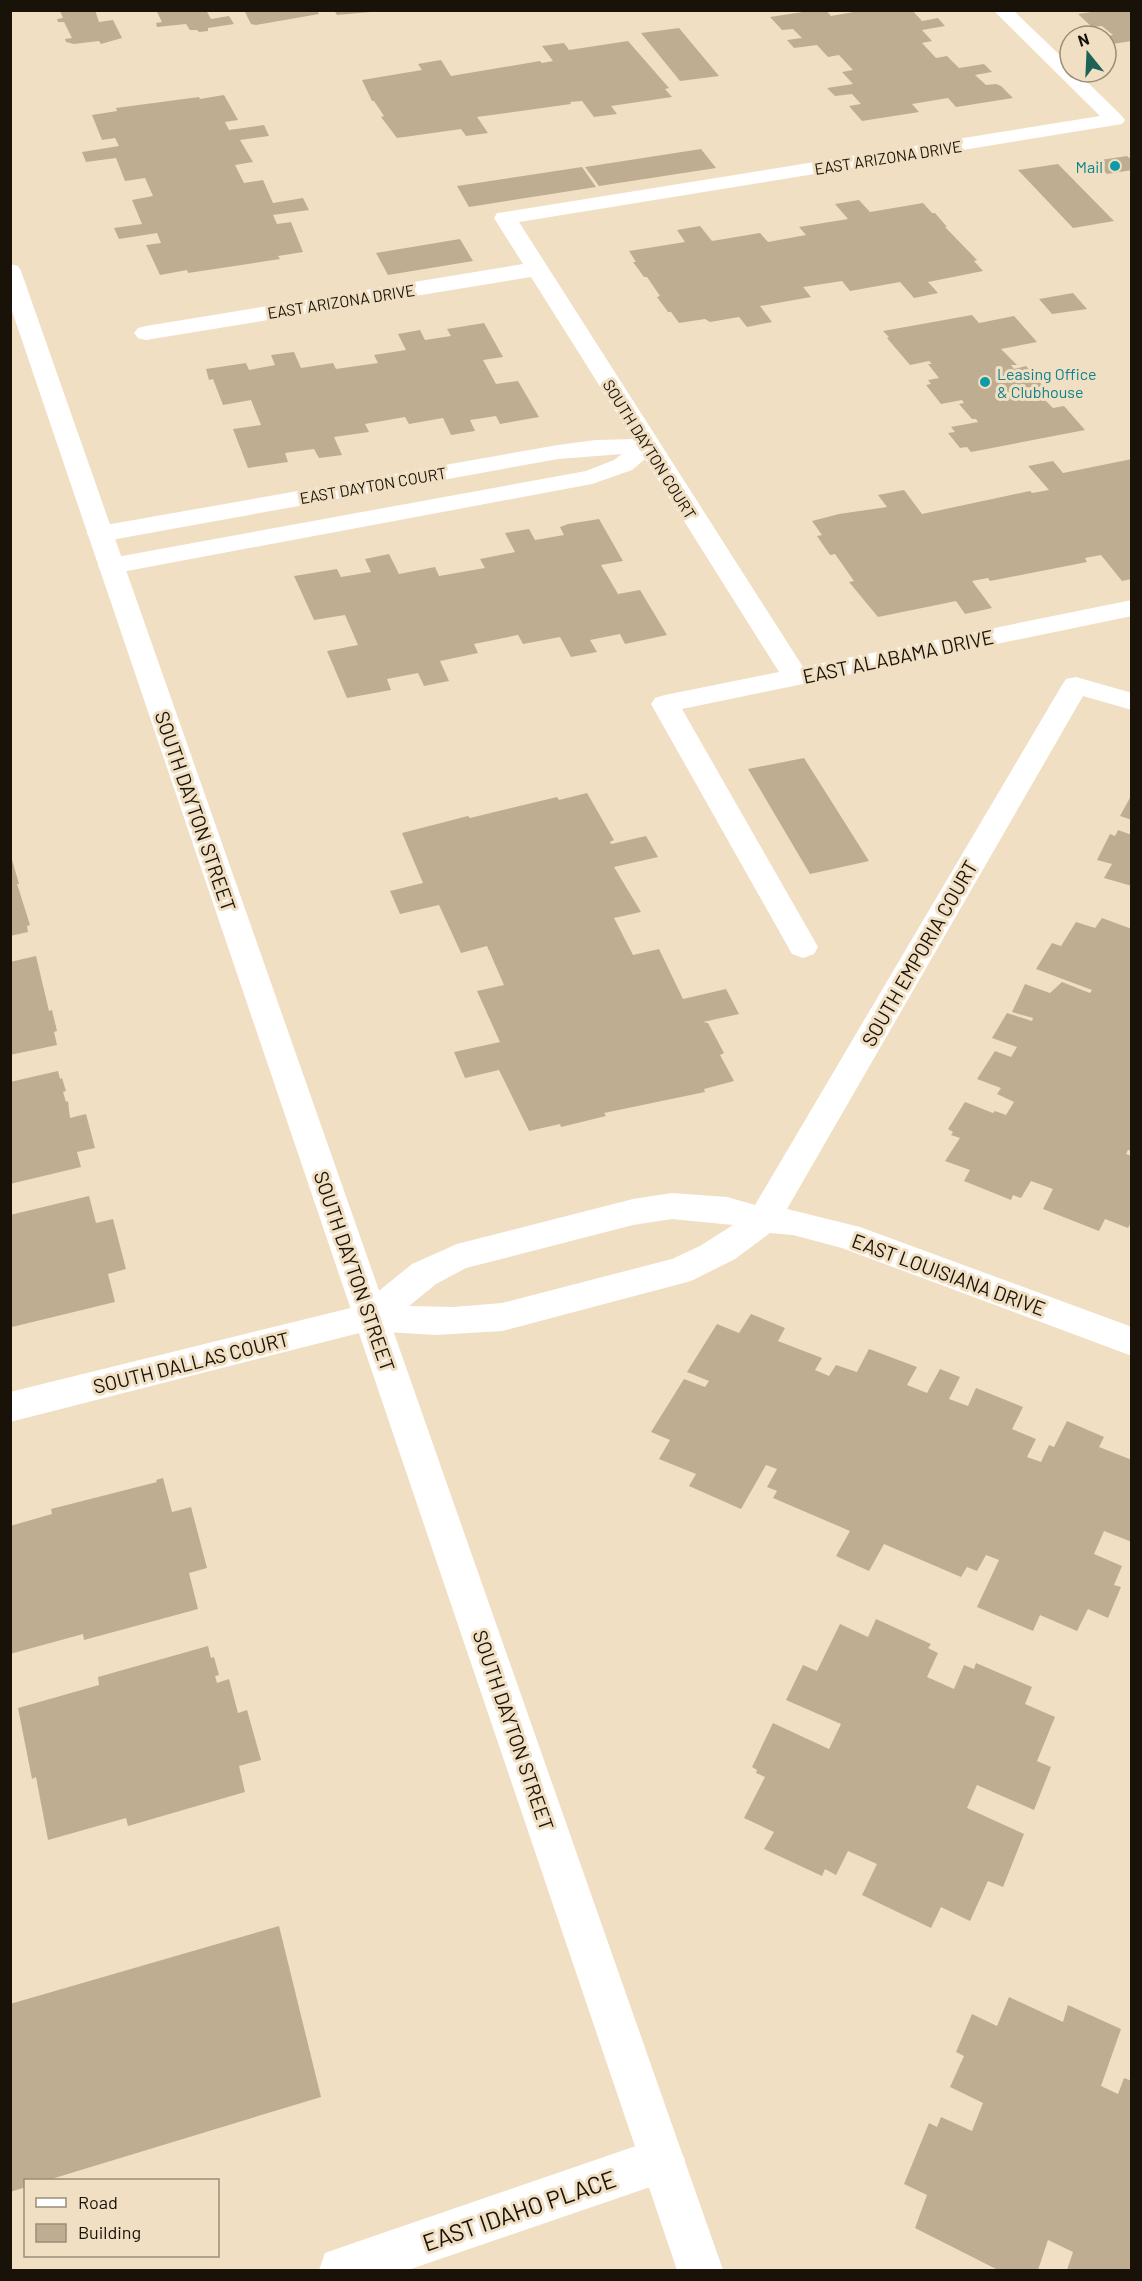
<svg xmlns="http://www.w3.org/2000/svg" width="1142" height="2281" viewBox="0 0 1142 2281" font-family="Barlow,sans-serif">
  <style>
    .building { fill: #bfad92 }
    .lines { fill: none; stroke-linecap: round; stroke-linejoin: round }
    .service { fill: #fff; fill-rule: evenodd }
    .minor { fill: #fff; fill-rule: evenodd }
    .tertiary { fill: #fff; fill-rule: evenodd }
    .culture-dot { fill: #0f9aa8; stroke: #f1dfc3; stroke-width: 2 }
    .labels { text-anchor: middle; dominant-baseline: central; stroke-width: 6; stroke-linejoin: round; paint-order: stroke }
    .far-street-label { font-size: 16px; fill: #181208; stroke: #f1dfc3 }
    .far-culture-label { font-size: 16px; fill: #0d838f; stroke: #f1dfc3; text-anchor: end }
    .street-label { font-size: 20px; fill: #181208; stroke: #f1dfc3 }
    .near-street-label { font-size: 24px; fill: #181208; stroke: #f1dfc3 }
  </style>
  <rect width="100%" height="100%" fill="#f1dfc3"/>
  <path class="building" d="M 95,10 L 99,22 L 113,20 L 122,38 L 101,44 L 99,41 L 74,44 L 66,42 L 65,39 L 72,38 L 64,22 L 58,22 L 57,19 L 63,18 L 60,11 Z
    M 156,10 L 206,10 L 211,19 L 229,16 L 234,24 L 208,28 L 208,31 L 199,32 L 197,30 L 190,30 L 186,24 L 157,27 L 156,23 L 162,22 Z
    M 244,10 L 317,10 L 319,14 L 256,25 L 251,24 Z
    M 334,10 L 371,10 L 371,12 L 337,15 Z
    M 816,10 L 826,10 L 831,16 L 865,10 L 912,10 L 922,21 L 938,18 L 945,26 L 922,30 L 932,41 L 922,43 L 936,58 L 947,56 L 959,68 L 984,64 L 992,72 L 975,75 L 986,85 L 996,84 L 1001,86 L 1013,98 L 956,107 L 948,98 L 912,104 L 919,112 L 862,121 L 849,106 L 861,104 L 852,94 L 835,96 L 827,88 L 853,84 L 842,72 L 853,70 L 839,55 L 828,57 L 817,45 L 794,48 L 787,40 L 802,38 L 793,29 L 782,30 L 770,17 Z
    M 1105,10 L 1132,10 L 1132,41 L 1106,45 L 1106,36 L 1113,35 L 1102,26 L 1092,27 L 1078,14 Z
    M 679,28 L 719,76 L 680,81 L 641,33 Z
    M 628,41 L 669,88 L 665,89 L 672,97 L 611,106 L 617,114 L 594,117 L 582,101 L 570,102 L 571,104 L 477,117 L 488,133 L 466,136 L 461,129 L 397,138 L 381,117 L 384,116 L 374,101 L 372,101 L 362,80 L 422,70 L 418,64 L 441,60 L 451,76 L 540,61 L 542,63 L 553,61 L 542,46 L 564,43 L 569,50 Z
    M 224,95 L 238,120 L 225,122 L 229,130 L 264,125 L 269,136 L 240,140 L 253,162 L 235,165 L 244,183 L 263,180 L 273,203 L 303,198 L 309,210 L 273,215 L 277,224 L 291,222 L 303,252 L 278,256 L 280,259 L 188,273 L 187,270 L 160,275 L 146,245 L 161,243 L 157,233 L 119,239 L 114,228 L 142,224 L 132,200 L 153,196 L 145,178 L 125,181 L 116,158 L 86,162 L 82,152 L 119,146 L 115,138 L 102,140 L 92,115 L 117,111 L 116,108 L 199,97 L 200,99 Z
    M 701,149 L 716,168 L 599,186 L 585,167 Z
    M 1127,156 L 1132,160 L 1132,170 L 1107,174 L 1094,161 Z
    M 1058,164 L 1114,221 L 1073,228 L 1018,170 Z
    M 582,167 L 596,187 L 469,207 L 457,186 Z
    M 859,200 L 870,212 L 923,203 L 932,213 L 935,213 L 947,227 L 945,227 L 977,260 L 974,261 L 983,271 L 928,282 L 938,293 L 914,298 L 900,282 L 850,291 L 842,281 L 803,287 L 811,297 L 760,306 L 772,322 L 747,327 L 739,317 L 710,322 L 705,319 L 679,323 L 671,312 L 668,312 L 657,297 L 660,296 L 647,277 L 644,277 L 633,262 L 636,262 L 629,251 L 685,242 L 677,230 L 700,226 L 712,241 L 760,233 L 768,242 L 806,235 L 799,227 L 848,219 L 835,204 Z
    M 460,239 L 473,261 L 388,275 L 376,253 Z
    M 1073,293 L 1087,309 L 1052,314 L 1039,299 Z
    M 972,315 L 979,323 L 1014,316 L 1037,342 L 1001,349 L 1017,365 L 1011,365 L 1014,369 L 1026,366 L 1043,386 L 1033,388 L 1053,408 L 1064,406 L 1085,430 L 971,452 L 967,447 L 960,448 L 948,433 L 955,432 L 951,427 L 978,422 L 976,419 L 972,419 L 959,404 L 964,403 L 962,400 L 941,404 L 926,385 L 931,384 L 928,380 L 939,378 L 928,364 L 932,364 L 929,361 L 910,365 L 887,338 L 889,337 L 883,331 Z
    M 484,323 L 503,357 L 483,360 L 496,384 L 518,381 L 539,417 L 500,424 L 496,416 L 470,420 L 475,431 L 451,435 L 443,418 L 409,424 L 405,417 L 365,424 L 369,432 L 334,437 L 342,455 L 319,458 L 314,449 L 285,453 L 288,462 L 248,468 L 233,429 L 261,425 L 251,400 L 223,405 L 213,379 L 209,380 L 206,369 L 246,363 L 249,370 L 275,365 L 271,355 L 294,352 L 301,368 L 333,363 L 336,369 L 378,363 L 374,355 L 406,350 L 398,334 L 420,330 L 425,340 L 451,336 L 447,329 Z
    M 1132,459 L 1132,579 L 1122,581 L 1101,555 L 1085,558 L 1087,562 L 990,581 L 988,578 L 972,581 L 992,608 L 965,614 L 956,601 L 878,617 L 849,582 L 854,581 L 835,554 L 830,555 L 817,536 L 822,535 L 812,521 L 839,514 L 887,507 L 878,495 L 904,490 L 922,514 L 1030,491 L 1032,493 L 1049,490 L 1028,466 L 1053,461 L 1063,473 Z
    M 599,519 L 623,561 L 601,565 L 618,594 L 640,590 L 667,635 L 625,644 L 620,634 L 590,640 L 597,652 L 571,657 L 560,637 L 523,644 L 518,635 L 474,644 L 478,653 L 440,661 L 449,681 L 424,686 L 418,673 L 387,679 L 391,690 L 347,698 L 327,651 L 358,645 L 345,615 L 314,620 L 294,576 L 337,569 L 341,577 L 371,572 L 365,559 L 389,554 L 399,574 L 435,567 L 439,576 L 485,568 L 480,559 L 515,552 L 505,533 L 529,529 L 535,540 L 564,535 L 560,527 L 568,524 Z
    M 804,758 L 869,861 L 810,874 L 748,769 Z
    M 587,793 L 614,840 L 610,842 L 611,844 L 646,836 L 658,857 L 614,867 L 641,912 L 614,918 L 633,955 L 659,949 L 683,999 L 726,989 L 739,1014 L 703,1022 L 708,1023 L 724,1053 L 720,1055 L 734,1081 L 704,1089 L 705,1092 L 604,1113 L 606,1116 L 561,1127 L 560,1124 L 529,1131 L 499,1070 L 465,1078 L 454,1052 L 500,1042 L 477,991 L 504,985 L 487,946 L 461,953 L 439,905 L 400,914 L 390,891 L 423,883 L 402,833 L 468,816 L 470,818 L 557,797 L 559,800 Z
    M 1132,794 L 1132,820 L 1120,816 Z
    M 1118,830 L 1132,835 L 1132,886 L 1104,878 L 1112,864 L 1097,860 L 1110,834 L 1115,836 Z
    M 10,853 L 19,884 L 17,884 L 19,890 L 30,925 L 27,926 L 28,932 L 10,936 Z
    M 1102,918 L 1132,929 L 1132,1151 L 1128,1150 L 1126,1154 L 1132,1156 L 1132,1221 L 1128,1228 L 1105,1219 L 1099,1231 L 1043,1209 L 1053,1189 L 1031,1181 L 1021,1198 L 1013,1195 L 1011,1200 L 964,1181 L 970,1170 L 945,1161 L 960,1138 L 951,1135 L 953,1132 L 948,1129 L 965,1102 L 993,1113 L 995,1111 L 1006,1115 L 1014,1102 L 997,1094 L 1001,1088 L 977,1079 L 995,1051 L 1011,1057 L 1017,1047 L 992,1038 L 1007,1013 L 1032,1021 L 1033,1018 L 1012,1012 L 1025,984 L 1050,993 L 1062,982 L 1090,993 L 1092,990 L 1036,969 L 1052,943 L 1061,946 L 1076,922 L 1095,928 Z
    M 36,956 L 49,1011 L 52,1010 L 57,1031 L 54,1032 L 57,1045 L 10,1055 L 10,962 Z
    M 58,1071 L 60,1079 L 62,1078 L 66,1091 L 63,1092 L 66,1102 L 68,1101 L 70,1118 L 86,1114 L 95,1148 L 77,1152 L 81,1167 L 10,1184 L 10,1082 Z
    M 89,1196 L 96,1223 L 113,1219 L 126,1269 L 108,1274 L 115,1302 L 12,1327 L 10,1215 Z
    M 751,1314 L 785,1328 L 778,1341 L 822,1358 L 815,1370 L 829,1376 L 836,1365 L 857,1372 L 869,1349 L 917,1367 L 907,1385 L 927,1393 L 940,1369 L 960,1377 L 949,1399 L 968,1406 L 976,1388 L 1023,1407 L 1012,1429 L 1036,1439 L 1027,1457 L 1041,1462 L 1049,1445 L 1054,1447 L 1067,1421 L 1104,1437 L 1099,1447 L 1132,1460 L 1132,1542 L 1104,1531 L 1094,1554 L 1122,1566 L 1114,1585 L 1121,1587 L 1108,1618 L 1088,1609 L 1077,1631 L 1040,1615 L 1033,1631 L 977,1607 L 999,1560 L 986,1555 L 977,1571 L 967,1567 L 961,1577 L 884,1544 L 869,1571 L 836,1556 L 850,1531 L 773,1498 L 777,1491 L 767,1487 L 777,1469 L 766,1465 L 741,1509 L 689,1486 L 696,1474 L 659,1459 L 670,1440 L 651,1432 L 684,1379 L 705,1387 L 709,1381 L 687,1372 L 717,1324 L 739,1333 Z
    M 163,1478 L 172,1512 L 191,1507 L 207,1568 L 189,1573 L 198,1609 L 84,1640 L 83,1634 L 10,1654 L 10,1526 L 52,1514 L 51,1509 L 157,1482 L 156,1480 Z
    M 876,1619 L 931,1644 L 928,1648 L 938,1653 L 927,1677 L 954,1689 L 964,1665 L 974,1669 L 976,1663 L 1032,1687 L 1025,1704 L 1055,1717 L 1037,1761 L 1051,1767 L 1034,1810 L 977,1785 L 967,1808 L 1024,1834 L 1003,1887 L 988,1881 L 970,1921 L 941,1907 L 931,1928 L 862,1895 L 877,1864 L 848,1851 L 836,1875 L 825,1869 L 822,1876 L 764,1849 L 774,1832 L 744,1818 L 765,1777 L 756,1773 L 757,1770 L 752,1767 L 773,1723 L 829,1749 L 841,1724 L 786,1700 L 803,1665 L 817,1671 L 840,1624 L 868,1637 Z
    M 208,1646 L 211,1658 L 214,1657 L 219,1675 L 215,1676 L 217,1683 L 229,1679 L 238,1713 L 247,1710 L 261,1760 L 239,1766 L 245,1792 L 128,1826 L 126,1818 L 48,1840 L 36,1777 L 32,1779 L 18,1708 L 99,1685 L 98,1677 Z
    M 279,1926 L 321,2097 L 48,2180 L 26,2180 L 26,2187 L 10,2192 L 10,2004 Z
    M 1009,1997 L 1063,2022 L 1068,2005 L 1121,2029 L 1101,2086 L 1118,2094 L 1124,2078 L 1132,2081 L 1132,2270 L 1067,2270 L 1073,2252 L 1048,2240 L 1038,2270 L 998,2270 L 915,2228 L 927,2195 L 904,2184 L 929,2123 L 937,2127 L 941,2117 L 972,2131 L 983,2103 L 950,2087 L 964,2056 L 956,2052 L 972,2014 L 997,2026 Z"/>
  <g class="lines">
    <path class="service" d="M 993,10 L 1013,10 L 1070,65 L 1070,72 L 1077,72 L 1122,116 L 1125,120 L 1122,124 L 519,222 L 803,667 L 1132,600 L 1132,616 L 682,709 L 818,947 L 814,954 L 803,958 L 792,954 L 651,704 L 655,698 L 665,695 L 779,672 L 645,459 L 632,470 L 592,484 L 111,574 L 102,572 L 98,566 L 102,560 L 111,558 L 586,471 L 614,460 L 622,454 L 558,459 L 100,542 L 91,539 L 87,534 L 91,529 L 100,526 L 558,445 L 596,440 L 633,439 L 531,277 L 146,340 L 138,338 L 134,333 L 138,328 L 146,326 L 523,264 L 494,218 L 497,213 L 505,212 L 1100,116 Z
      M 1076,677 L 1132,693 L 1132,710 L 1083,696 L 787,1209 L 860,1227 L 1132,1327 L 1132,1356 L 842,1248 L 793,1235 L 770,1233 L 735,1259 L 691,1281 L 502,1331 L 436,1335 L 371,1331 L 359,1327 L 353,1317 L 359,1307 L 412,1264 L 457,1244 L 633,1199 L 672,1193 L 727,1197 L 755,1205 L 1062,685 L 1066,679 ZM 672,1219 L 733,1225 L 700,1246 L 672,1259 L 502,1303 L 453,1307 L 409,1306 L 436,1284 L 466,1268 L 633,1225 Z
      M 662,2137 L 678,2144 L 685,2160 L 678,2176 L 662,2183 L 408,2270 L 319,2270 L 325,2253 L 342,2247 Z"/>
    <path class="minor" d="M 371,1303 L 383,1307 L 389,1317 L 383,1327 L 10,1422 L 10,1392 Z"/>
    <path class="tertiary" d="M 10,264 L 18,266 L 21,271 L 723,2270 L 677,2270 L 10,305 Z"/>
  </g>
  <g class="culture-dot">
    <circle cx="1115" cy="166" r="6"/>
    <circle cx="985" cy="382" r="6"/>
  </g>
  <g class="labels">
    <g class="far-street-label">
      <text transform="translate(888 157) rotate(-9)">EAST ARIZONA DRIVE</text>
      <text transform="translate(341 301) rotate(-9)">EAST ARIZONA DRIVE</text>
      <text transform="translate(650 449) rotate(58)">SOUTH DAYTON COURT</text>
      <text transform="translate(373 485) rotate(-10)">EAST DAYTON COURT</text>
    </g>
    <g class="far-culture-label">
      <text x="1103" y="166">Mail</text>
      <text x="997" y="373" text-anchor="start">Leasing Office<tspan x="997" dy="18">&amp; Clubhouse</tspan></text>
    </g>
    <g class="street-label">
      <text transform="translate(898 656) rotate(-12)">EAST ALABAMA DRIVE</text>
      <text transform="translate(196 811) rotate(71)">SOUTH DAYTON STREET</text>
      <text transform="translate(919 953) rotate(-60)">SOUTH EMPORIA COURT</text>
      <text transform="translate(355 1271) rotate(71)">SOUTH DAYTON STREET</text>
      <text transform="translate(949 1274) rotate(20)">EAST LOUISIANA DRIVE</text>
      <text transform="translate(191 1362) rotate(-14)">SOUTH DALLAS COURT</text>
      <text transform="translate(514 1730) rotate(71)">SOUTH DAYTON STREET</text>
    </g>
    <g class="near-street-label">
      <text transform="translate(519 2210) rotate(-19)">EAST IDAHO PLACE</text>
    </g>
  </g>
  <rect width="1142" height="2281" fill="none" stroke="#181208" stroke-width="24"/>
  <rect x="24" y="2179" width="195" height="78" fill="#f1dfc3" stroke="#9a8d78" stroke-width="1.5"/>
  <rect x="36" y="2198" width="30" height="9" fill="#ffffff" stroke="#9a8d78" stroke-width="1.5"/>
  <text x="78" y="2209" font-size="18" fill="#181208">Road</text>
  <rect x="36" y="2224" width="30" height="18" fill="#bfad92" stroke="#9a8d78" stroke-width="1.5"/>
  <text x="78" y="2239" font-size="18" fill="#181208">Building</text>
  <g transform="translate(1088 54) rotate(342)"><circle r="28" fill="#f1dfc3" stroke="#9a8d78" stroke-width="1.5"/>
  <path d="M0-4.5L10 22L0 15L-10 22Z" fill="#1c6356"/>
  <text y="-9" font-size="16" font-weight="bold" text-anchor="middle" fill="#181208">N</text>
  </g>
</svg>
